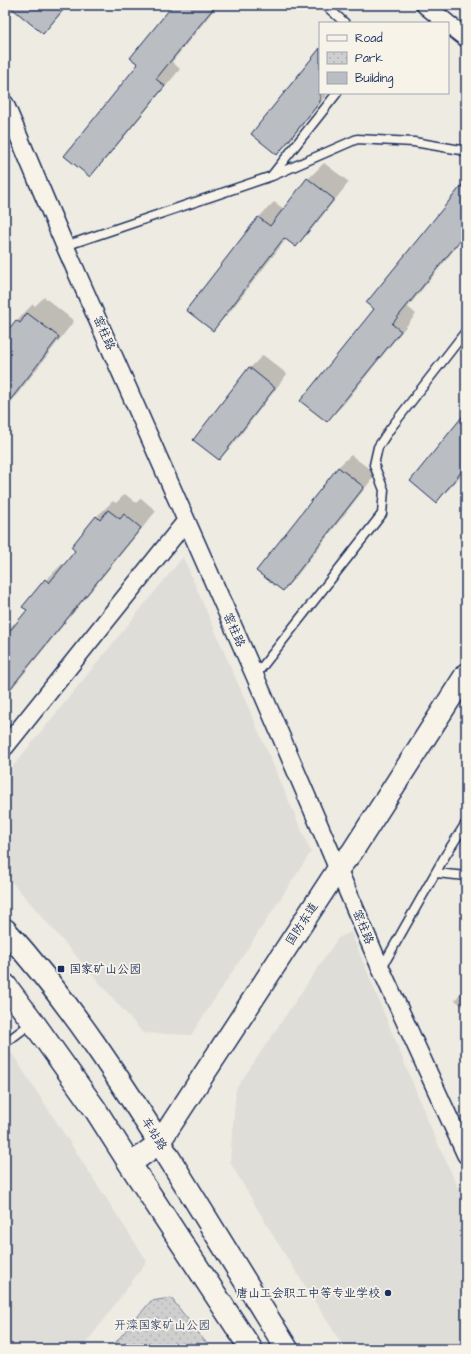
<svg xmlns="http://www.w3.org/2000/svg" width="471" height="1354" viewBox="0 0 471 1354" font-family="'Architects Daughter','LXGW WenKai TC',sans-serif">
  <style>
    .built { fill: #deddd8 }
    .park { fill: url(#park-dots); stroke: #757f96 }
    .shadow { fill: #0003 }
    .building { fill: #babdc2; stroke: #1b2f5e }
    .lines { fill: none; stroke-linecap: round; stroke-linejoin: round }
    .service-casing { stroke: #1b2f5e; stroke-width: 11 }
    .minor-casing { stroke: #1b2f5e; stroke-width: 20 }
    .tertiary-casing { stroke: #1b2f5e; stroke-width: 24 }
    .primary-casing { stroke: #1b2f5e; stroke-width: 25 }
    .service { stroke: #f7f3e8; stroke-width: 8 }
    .minor { stroke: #f7f3e8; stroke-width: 17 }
    .tertiary { stroke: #f7f3e8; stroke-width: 21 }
    .primary { stroke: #f7f3e8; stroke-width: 22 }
    .poi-dot { fill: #1b2f5e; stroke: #f7f3e8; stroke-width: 1.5 }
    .labels { text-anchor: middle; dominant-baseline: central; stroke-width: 3.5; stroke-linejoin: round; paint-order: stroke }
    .street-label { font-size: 12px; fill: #1b2f5e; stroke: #f7f3e8 }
    .poi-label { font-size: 12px; fill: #1b2f5e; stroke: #f7f3e8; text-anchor: start }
    .park-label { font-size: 12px; fill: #3f4f75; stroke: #f7f3e8 }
  </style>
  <defs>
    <pattern id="park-dots" width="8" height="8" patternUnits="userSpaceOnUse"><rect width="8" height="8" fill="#cfcfcf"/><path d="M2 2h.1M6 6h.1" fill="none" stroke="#b1b2b4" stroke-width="1.8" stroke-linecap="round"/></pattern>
  </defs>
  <rect width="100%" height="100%" fill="#eeebe2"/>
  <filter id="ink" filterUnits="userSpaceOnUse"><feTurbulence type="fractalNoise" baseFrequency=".025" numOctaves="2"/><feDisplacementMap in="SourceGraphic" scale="8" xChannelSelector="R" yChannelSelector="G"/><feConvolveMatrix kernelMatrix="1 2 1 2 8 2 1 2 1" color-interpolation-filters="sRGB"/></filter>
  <g filter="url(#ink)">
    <path class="built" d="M 183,557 L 311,852 L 191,1035 L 143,1033 L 5,874 L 5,776 Z
      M 351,932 L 433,1133 L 466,1205 L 466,1349 L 345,1349 L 274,1237 L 230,1162 L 236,1089 L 338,938 Z
      M 5,1043 L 147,1261 L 82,1349 L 5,1349 Z"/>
    <path class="park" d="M 171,1298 L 211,1349 L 110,1349 L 151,1301 Z"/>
    <path class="shadow" d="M 25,5 L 69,5 L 43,33 Z
      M 174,5 L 218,5 L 172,62 L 180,69 L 106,159 L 90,175 Z
      M 320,50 L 320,93 L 328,93 L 290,141 L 277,154 Z
      M 324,163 L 349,182 L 312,229 L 296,246 L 287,238 L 229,313 L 213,329 L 258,218 L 274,202 L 284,209 L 308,179 Z
      M 466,183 L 466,235 L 408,307 L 416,314 L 343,405 L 327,421 L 375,309 Z
      M 44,297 L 74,321 L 5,410 L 5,335 L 17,320 L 33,304 L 35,306 Z
      M 263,355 L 287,374 L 232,446 L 219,459 L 250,368 Z
      M 466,414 L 466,469 L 452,486 L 436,502 Z
      M 351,455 L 376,474 L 296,577 L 283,590 L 338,467 Z
      M 125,494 L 136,503 L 141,498 L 156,511 L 5,697 L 5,632 L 14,623 L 16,625 L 28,610 L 46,580 L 62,564 L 64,566 L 76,551 L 96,517 L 113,501 L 116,503 Z
      M 466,986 L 466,1009 L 455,1000 Z"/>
    <path class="building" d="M 8,5 L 67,5 L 43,34 Z
      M 173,5 L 216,5 L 156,79 L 165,86 L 90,177 L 64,156 L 138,64 L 130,58 Z
      M 320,48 L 320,102 L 277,155 L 251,134 Z
      M 307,178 L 334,199 L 296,247 L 284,238 L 213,331 L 186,310 L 258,217 L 270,226 Z
      M 466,180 L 466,233 L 392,324 L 401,331 L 327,422 L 300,401 L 374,309 L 366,303 Z
      M 27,313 L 59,337 L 5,407 L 5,334 L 16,320 L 20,323 Z
      M 249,367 L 275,388 L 219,460 L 193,440 Z
      M 466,412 L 466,466 L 436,503 L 410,481 Z
      M 338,467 L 364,487 L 283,591 L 256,571 Z
      M 108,510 L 120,519 L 124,514 L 141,528 L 5,695 L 5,637 L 27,610 L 22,607 L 45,579 L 49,583 L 75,551 L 71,547 L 96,516 L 100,520 Z"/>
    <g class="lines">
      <defs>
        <path id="service" d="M 325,5 L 345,23
          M 273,174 L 337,93
          M 65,246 L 272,176 L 357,139 L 414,142 L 461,150 L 466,153
          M 255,676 L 382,514 L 384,490 L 374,465 L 378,447 L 390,429 L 466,331
          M 436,873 L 466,876
          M 381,969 L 445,856 L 466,823
          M 5,1043 L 33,1022"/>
        <path id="minor" d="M 425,5 L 447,23
          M 448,24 L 466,38
          M 5,104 L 65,246 L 255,676 L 381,969 L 466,1155
          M 5,747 L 186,521"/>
        <path id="tertiary" d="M 130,1164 L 159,1143 L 338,869 L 352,852 L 466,674"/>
        <path id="primary" d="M 5,930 C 70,1002 123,1084 174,1166 C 211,1227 249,1288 287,1349
          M 5,985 L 33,1022 L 95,1109 L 130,1164 L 251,1349"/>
      </defs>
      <use href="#service" class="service-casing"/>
      <use href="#minor" class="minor-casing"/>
      <use href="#tertiary" class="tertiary-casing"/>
      <use href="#primary" class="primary-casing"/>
      <use href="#service" class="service"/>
      <use href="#minor" class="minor"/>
      <use href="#tertiary" class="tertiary"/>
      <use href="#primary" class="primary"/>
    </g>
  </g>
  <g class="poi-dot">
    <rect x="57" y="965" width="8" height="8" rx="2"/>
    <circle cx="388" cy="1293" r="4"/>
  </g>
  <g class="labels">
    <g class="street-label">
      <text transform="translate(104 333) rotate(66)">窑柱路</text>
      <text transform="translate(234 630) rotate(66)">窑柱路</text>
      <text transform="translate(302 924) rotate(-57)">国防东道</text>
      <text transform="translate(363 927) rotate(67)">窑柱路</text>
      <text transform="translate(154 1134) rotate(58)">车站路</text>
    </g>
    <g class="poi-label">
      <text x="69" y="969">国家矿山公园</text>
      <text x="380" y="1293" text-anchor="end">唐山工会职工中等专业学校</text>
    </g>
    <g class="park-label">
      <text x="162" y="1325">开滦国家矿山公园</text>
    </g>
  </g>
  <rect width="471" height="1354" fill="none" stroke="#f7f3e8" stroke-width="20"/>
  <rect x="10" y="10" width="451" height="1334" fill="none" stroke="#1b2f5e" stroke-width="1.5" filter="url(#ink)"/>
  <rect x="319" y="22" width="130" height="72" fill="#f7f3e8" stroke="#9fa5b1"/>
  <rect x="327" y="35" width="20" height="6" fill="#f7f3e8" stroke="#9fa5b1"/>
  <text x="355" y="42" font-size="12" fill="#1b2f5e">Road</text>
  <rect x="327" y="52" width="20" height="12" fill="url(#park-dots)" stroke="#9fa5b1"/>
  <text x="355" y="62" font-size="12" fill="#1b2f5e">Park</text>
  <rect x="327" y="72" width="20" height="12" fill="#babdc2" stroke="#9fa5b1"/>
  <text x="355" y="82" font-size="12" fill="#1b2f5e">Building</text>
</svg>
